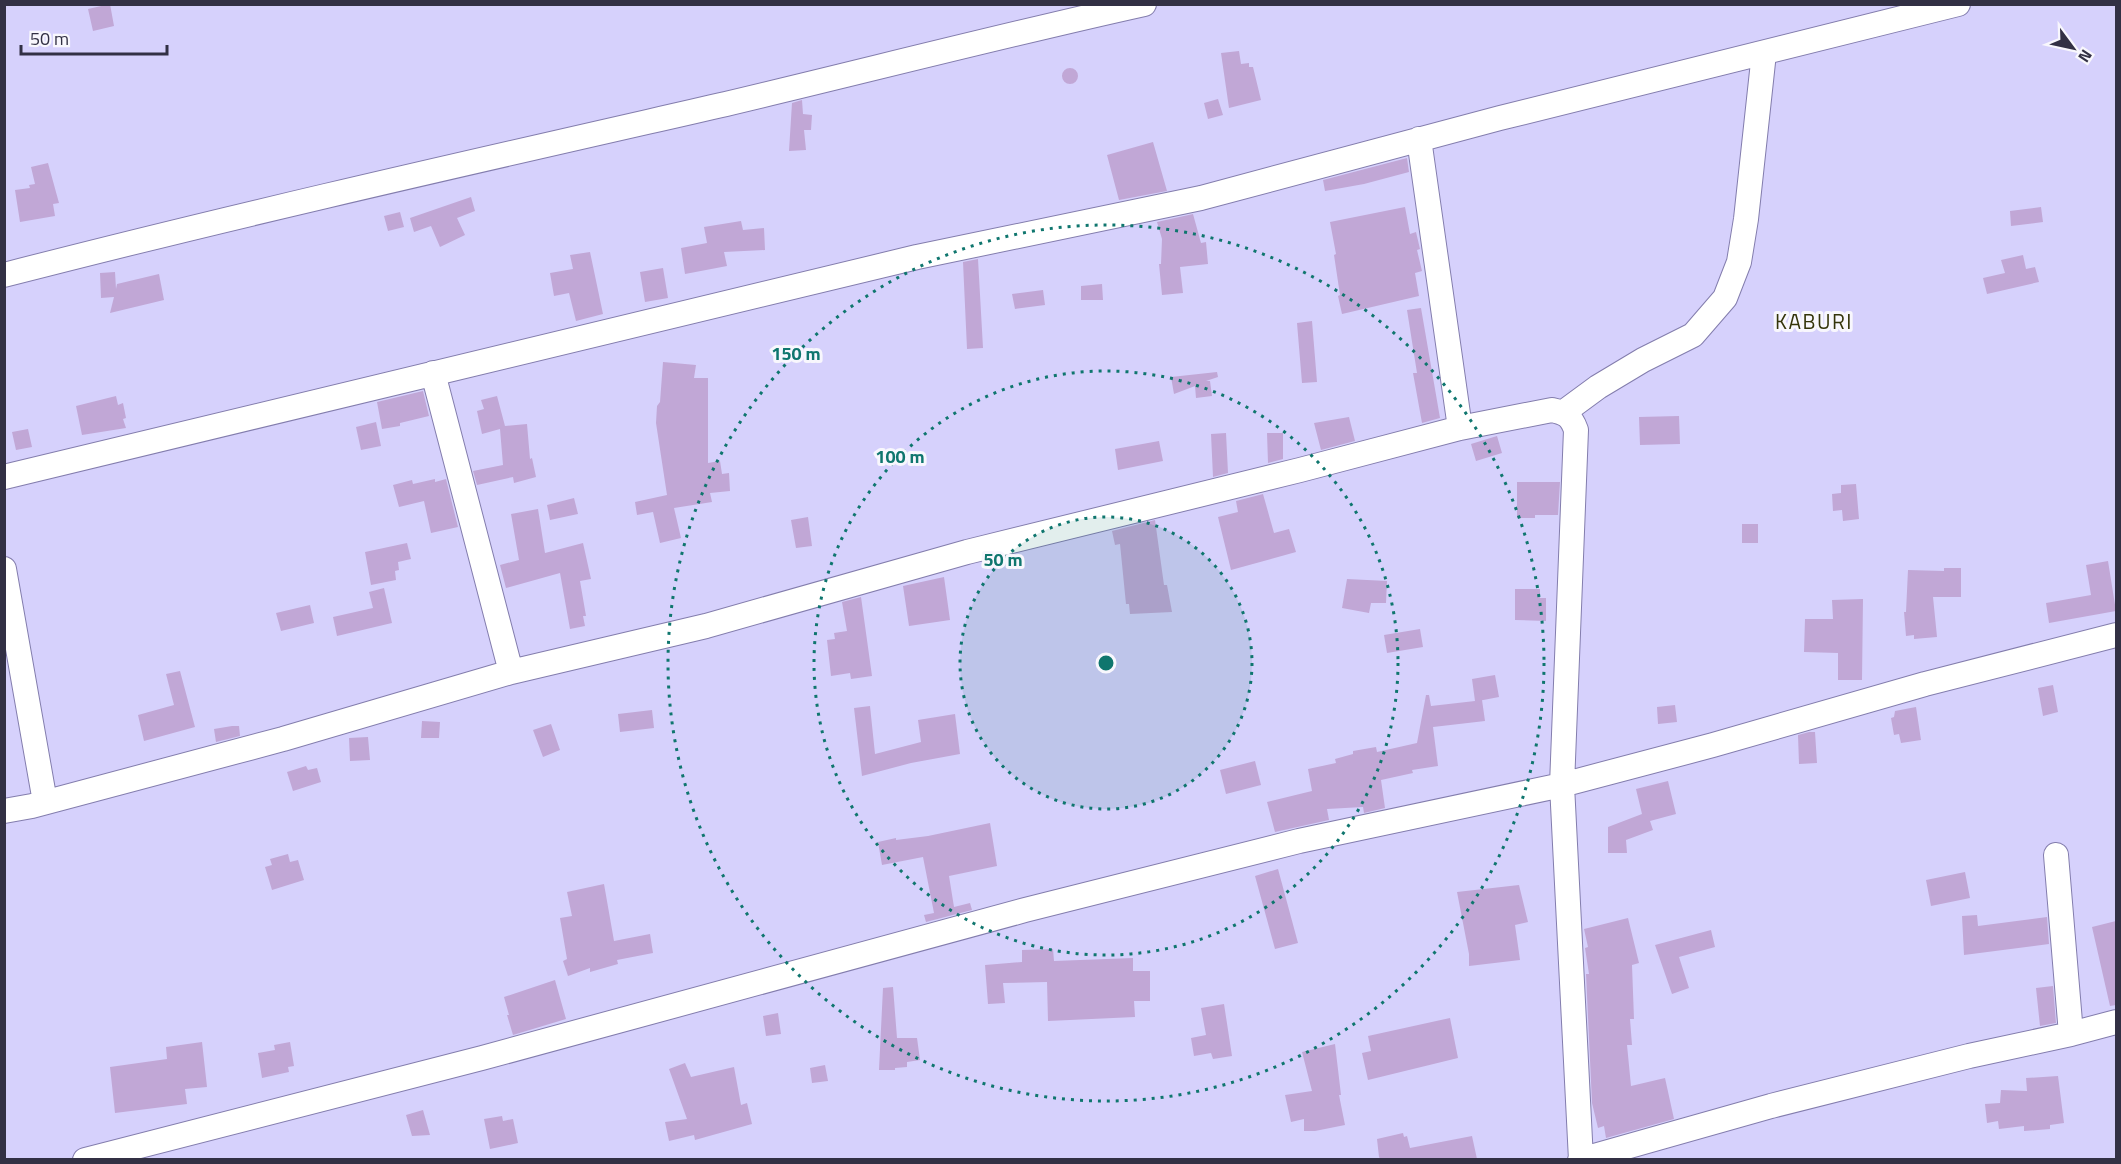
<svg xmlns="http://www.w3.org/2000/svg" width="2121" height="1164" viewBox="0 0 2121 1164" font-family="'Titillium Web',sans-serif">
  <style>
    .building { fill: #c1a7d6 }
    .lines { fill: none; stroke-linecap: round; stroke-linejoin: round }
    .street-casing { stroke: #837dad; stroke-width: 26 }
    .street { stroke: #fff; stroke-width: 24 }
    .ring { fill: none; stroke: #0f766e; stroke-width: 3; stroke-dasharray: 3 6 }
    .labels { text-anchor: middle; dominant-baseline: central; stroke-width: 6; stroke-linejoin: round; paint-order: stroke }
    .quarter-label { font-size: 21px; letter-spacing: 1.5px; fill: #34340a; stroke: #f8f7fd }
    .centre { fill: #0f766e; stroke: #f8f7fd; stroke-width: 3 }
    .ring-label { font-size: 18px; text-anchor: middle; font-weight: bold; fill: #0f766e; stroke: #f8f7fd; stroke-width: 6; stroke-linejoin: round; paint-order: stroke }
  </style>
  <rect width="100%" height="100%" fill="#d6d1fc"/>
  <path class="building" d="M 110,4 L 114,26 L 93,31 L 88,9 Z
    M 1239,51 L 1241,64 L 1249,63 L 1249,67 L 1253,67 L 1261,100 L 1229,108 L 1221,53 Z
    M1062 76a8 8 0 1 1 16 0a8 8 0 1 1-16 0Z
    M 1218,99 L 1223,115 L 1208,119 L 1204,103 Z
    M 802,100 L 803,114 L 812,115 L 811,130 L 804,130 L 806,150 L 789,151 L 792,103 Z
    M 1153,142 L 1167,191 L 1119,200 L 1107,155 Z
    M 1407,158 L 1409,172 L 1364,184 L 1325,191 L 1323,180 Z
    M 48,163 L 59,203 L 53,204 L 55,216 L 20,222 L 15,190 L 30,188 L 29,185 L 35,184 L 31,167 Z
    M 471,197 L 475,211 L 457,218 L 465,235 L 440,247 L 431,226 L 414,232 L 410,218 Z
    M 1405,207 L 1410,234 L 1416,232 L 1420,249 L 1417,250 L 1422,271 L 1415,273 L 1419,296 L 1342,314 L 1338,296 L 1340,295 L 1334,255 L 1336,254 L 1330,222 Z
    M 2041,207 L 2043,222 L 2011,226 L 2010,211 Z
    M 400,212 L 404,227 L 388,231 L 384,216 Z
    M 1193,214 L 1201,243 L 1206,242 L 1208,264 L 1180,267 L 1183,293 L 1162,295 L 1159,264 L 1161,264 L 1162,239 L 1157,222 Z
    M 741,221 L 743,230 L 764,228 L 765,250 L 724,252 L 727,266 L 685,274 L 681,248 L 707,243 L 704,227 Z
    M 590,252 L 603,314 L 576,321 L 569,293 L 554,296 L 550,273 L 573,269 L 570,255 Z
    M 2023,255 L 2026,269 L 2035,267 L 2039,282 L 1987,294 L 1983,278 L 2005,273 L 2001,260 Z
    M 978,259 L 983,348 L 967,349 L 963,262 Z
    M 663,268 L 668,298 L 645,302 L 640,272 Z
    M 115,272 L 116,289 L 117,284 L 159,274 L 164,300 L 110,313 L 114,297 L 101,298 L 100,273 Z
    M 1102,284 L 1103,300 L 1081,300 L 1081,286 Z
    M 1043,290 L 1045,305 L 1015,309 L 1012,294 Z
    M 1421,308 L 1440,418 L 1422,423 L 1413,373 L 1417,373 L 1407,310 Z
    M 1312,321 L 1317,382 L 1302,383 L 1297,323 Z
    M 663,362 L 696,365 L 694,378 L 708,378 L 708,463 L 720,461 L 722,474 L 729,473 L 730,491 L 710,493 L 712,502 L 674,508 L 681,538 L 660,543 L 653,512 L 637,515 L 635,502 L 667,495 L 656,423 L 657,406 L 660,402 Z
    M 1217,372 L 1218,377 L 1206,381 L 1210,381 L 1212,396 L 1196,398 L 1195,386 L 1174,394 L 1171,377 Z
    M 423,391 L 429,416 L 400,423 L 400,426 L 382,429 L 377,402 Z
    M 116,396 L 118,405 L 123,403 L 126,418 L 123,419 L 126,428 L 82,435 L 76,406 Z
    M 497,396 L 505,426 L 527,424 L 530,459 L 532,458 L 536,477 L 514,483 L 513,477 L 477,485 L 473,471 L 503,465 L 500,429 L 482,434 L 477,411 L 484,409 L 481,400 Z
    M 1679,416 L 1680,444 L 1640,445 L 1639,417 Z
    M 1349,417 L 1355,441 L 1321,450 L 1314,423 Z
    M 376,422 L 381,446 L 361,450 L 356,427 Z
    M 28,429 L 32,447 L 16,450 L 12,432 Z
    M 1226,433 L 1228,473 L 1213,477 L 1211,434 Z
    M 1267,433 L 1283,433 L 1283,459 L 1268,463 Z
    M 1497,436 L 1502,453 L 1476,461 L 1471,444 Z
    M 1159,441 L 1163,461 L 1118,470 L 1115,449 Z
    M 435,479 L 435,482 L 446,479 L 458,527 L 431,533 L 424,501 L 399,507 L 393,485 L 412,480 L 413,484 Z
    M 1517,482 L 1560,482 L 1558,515 L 1535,515 L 1535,518 L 1517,518 Z
    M 1856,484 L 1859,519 L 1843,521 L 1842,510 L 1833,511 L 1832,494 L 1841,493 L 1841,485 Z
    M 1263,494 L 1274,533 L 1289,529 L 1296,552 L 1231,570 L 1218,517 L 1238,512 L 1236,501 Z
    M 574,498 L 578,514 L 550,520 L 547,505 Z
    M 538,509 L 545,553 L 583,543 L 591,579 L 580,581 L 586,616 L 583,616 L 585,626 L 570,629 L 560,573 L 506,588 L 500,565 L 519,560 L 511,514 Z
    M 808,517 L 812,546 L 796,548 L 791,520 Z
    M 1155,520 L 1164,585 L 1167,585 L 1172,612 L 1130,614 L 1129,604 L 1126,604 L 1120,544 L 1115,545 L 1112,531 Z
    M 1742,524 L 1758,524 L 1758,543 L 1742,543 Z
    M 407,543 L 411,559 L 398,562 L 399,570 L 395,571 L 396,580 L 371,585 L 365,552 Z
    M 2108,561 L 2116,611 L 2049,623 L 2046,603 L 2091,595 L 2086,565 Z
    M 1944,568 L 1961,568 L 1961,597 L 1933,597 L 1937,637 L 1914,639 L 1914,635 L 1906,636 L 1904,612 L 1906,612 L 1908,570 L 1944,571 Z
    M 944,577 L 950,620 L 909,626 L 903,586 Z
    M 1347,579 L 1387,581 L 1386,603 L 1371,603 L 1369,613 L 1342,608 Z
    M 384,588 L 392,623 L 337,636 L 333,617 L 373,608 L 369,592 Z
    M 1515,589 L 1540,589 L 1540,598 L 1546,598 L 1546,621 L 1515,620 Z
    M 861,597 L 872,676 L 851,679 L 850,673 L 831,676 L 827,640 L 835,639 L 834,633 L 847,631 L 842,602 Z
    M 1863,599 L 1862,680 L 1838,680 L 1838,653 L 1804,652 L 1805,619 L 1833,619 L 1832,600 Z
    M 310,605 L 314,623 L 281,631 L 276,613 Z
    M 1420,629 L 1423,647 L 1387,653 L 1384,635 Z
    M 180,671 L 195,727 L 144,741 L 138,715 L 174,705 L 166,674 Z
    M 1495,675 L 1499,697 L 1478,701 L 1482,700 L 1485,721 L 1433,727 L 1438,766 L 1412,770 L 1413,773 L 1381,780 L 1385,808 L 1364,813 L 1363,807 L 1327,809 L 1329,820 L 1275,832 L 1267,802 L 1312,791 L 1308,769 L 1336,763 L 1335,759 L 1353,754 L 1353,751 L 1376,747 L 1377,752 L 1417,743 L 1426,695 L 1429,695 L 1431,706 L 1475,701 L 1472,679 Z
    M 2053,685 L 2058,712 L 2043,716 L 2038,688 Z
    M 1675,705 L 1677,722 L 1658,724 L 1657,707 Z
    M 870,706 L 875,754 L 921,742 L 918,720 L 955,714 L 960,754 L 911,763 L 862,776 L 854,708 Z
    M 1916,707 L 1921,740 L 1901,743 L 1899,734 L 1894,735 L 1891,718 L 1894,717 L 1895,711 Z
    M 652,710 L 654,728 L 620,732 L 618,714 Z
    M 422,721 L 440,722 L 439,738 L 421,738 Z
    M 551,724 L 560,750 L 543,757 L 533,730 Z
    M 232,726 L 239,726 L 240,736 L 216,742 L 214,729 Z
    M 1809,732 L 1815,732 L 1817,763 L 1799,764 L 1798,735 Z
    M 368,737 L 370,760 L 350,761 L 349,738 Z
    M 1255,761 L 1261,785 L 1226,794 L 1220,770 Z
    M 306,766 L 308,770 L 317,768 L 321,782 L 293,791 L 287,772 Z
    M 1668,781 L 1676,814 L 1650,821 L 1653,830 L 1626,840 L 1627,853 L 1608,853 L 1608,827 L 1642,814 L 1636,789 Z
    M 990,823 L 997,866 L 949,876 L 954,907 L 970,903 L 972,910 L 926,922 L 924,915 L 934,913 L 923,857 L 882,865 L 878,842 L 896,838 L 896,840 L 928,836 Z
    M 288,854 L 290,862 L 298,860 L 304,880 L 272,890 L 265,867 L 272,865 L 270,859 Z
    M 1278,869 L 1298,943 L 1275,949 L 1255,876 Z
    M 1965,872 L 1970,898 L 1931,906 L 1926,880 Z
    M 604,884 L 614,941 L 650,934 L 653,953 L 617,960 L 618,964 L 590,972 L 590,968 L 568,976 L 563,961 L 567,959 L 560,918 L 572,916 L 567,892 Z
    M 1519,885 L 1528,922 L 1515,925 L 1520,960 L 1469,966 L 1469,954 L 1457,892 Z
    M 1977,915 L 1978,926 L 2047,917 L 2049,944 L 1964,955 L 1962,916 Z
    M 1628,918 L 1639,963 L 1632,965 L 1634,1019 L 1630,1019 L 1632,1045 L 1627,1045 L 1631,1086 L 1665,1078 L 1674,1119 L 1606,1138 L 1604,1126 L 1598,1128 L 1592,1103 L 1586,974 L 1589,974 L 1585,948 L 1588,947 L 1584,929 Z
    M 2116,921 L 2116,1005 L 2110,1006 L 2092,927 Z
    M 1711,930 L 1715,947 L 1679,957 L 1689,988 L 1672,994 L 1655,945 Z
    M 1053,949 L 1054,961 L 1133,958 L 1133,971 L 1150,971 L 1150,1001 L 1134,1001 L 1135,1017 L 1048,1021 L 1047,982 L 1003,983 L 1005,1003 L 988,1004 L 985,965 L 1022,962 L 1022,950 Z
    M 555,980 L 566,1019 L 513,1035 L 507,1015 L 509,1015 L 504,997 Z
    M 2053,986 L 2056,1023 L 2040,1026 L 2036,988 Z
    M 893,987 L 897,1038 L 917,1038 L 920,1060 L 907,1062 L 907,1067 L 895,1068 L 895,1070 L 879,1070 L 883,988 Z
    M 1224,1004 L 1232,1056 L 1213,1059 L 1211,1053 L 1194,1056 L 1191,1038 L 1206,1035 L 1201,1008 Z
    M 778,1013 L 781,1034 L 766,1036 L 763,1016 Z
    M 1450,1018 L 1458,1058 L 1368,1080 L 1362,1053 L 1371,1051 L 1368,1036 Z
    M 202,1042 L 207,1087 L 185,1089 L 187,1104 L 115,1113 L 110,1067 L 167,1059 L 166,1047 Z
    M 290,1042 L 294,1066 L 288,1067 L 289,1072 L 262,1078 L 258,1053 L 275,1050 L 274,1045 Z
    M 1335,1044 L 1341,1095 L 1339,1095 L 1345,1125 L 1315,1131 L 1304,1131 L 1304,1119 L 1291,1122 L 1285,1095 L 1312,1091 L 1302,1052 Z
    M 685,1063 L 691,1077 L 734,1067 L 741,1105 L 747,1103 L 752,1124 L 695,1140 L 694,1135 L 669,1141 L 665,1122 L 687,1119 L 669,1069 Z
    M 825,1065 L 828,1081 L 812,1083 L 810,1068 Z
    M 2058,1076 L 2064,1123 L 2050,1125 L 2050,1129 L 2024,1131 L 2024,1126 L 1999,1129 L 1998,1121 L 1987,1123 L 1985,1104 L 2000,1103 L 2001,1090 L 2027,1091 L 2026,1078 Z
    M 423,1110 L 430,1135 L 412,1136 L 406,1115 Z
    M 502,1116 L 503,1121 L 513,1119 L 518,1143 L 490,1149 L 484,1119 Z
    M 1403,1133 L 1404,1137 L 1407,1136 L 1410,1148 L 1472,1136 L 1477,1159 L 1381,1160 L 1379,1157 L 1377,1139 Z"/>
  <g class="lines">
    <defs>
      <path id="street" d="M 1419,139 L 1460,428 L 1552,410 C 1566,413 1571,416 1576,430 L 1562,785 L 1581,1160
        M 4,275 C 244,213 485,159 726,104 C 865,71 1004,35 1144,4
        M 433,373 L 511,672
        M 1564,412 L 1598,387 L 1643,360 L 1693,335 L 1725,298 L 1739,262 L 1746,219 L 1764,53
        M 4,477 L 917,257 L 1201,198 L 1500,118 L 1958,4
        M 4,569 L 45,802
        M 4,811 L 32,806 L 283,739 L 511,672 L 706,626 L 967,552 L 1300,470 L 1460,428
        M 2056,855 L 2071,1034
        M 85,1160 L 482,1058 L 1025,910 L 1299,841 L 1562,785 L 1713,745 L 1925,684 L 2116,635
        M 1580,1160 L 1771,1106 L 1969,1056 L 2071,1034 L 2116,1022"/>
    </defs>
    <use href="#street" class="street-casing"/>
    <use href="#street" class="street"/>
  </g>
  <circle cx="1106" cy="663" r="146" fill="#0f766e" fill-opacity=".12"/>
  <g class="ring">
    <circle cx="1106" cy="663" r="146"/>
    <circle cx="1106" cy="663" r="292"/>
    <circle cx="1106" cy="663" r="438"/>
  </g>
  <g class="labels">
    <g class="quarter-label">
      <text x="1814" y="321">KABURI</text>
    </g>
  </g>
  <circle cx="1106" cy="663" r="9" class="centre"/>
  <g class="ring-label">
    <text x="796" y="360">150 m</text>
    <text x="900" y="463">100 m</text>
    <text x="1003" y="566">50 m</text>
  </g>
  <rect width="2121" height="1164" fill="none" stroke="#323044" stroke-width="12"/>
  <g transform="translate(2073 48) rotate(123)" stroke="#f8f7fd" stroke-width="4.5" paint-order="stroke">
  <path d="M0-4.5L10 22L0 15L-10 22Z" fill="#323044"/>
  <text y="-9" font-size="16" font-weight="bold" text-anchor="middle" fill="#323044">N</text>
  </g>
  <path d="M21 45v9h146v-9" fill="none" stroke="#323044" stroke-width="3"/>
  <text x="30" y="45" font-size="18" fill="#323044" stroke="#f8f7fd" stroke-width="4.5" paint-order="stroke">50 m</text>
</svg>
